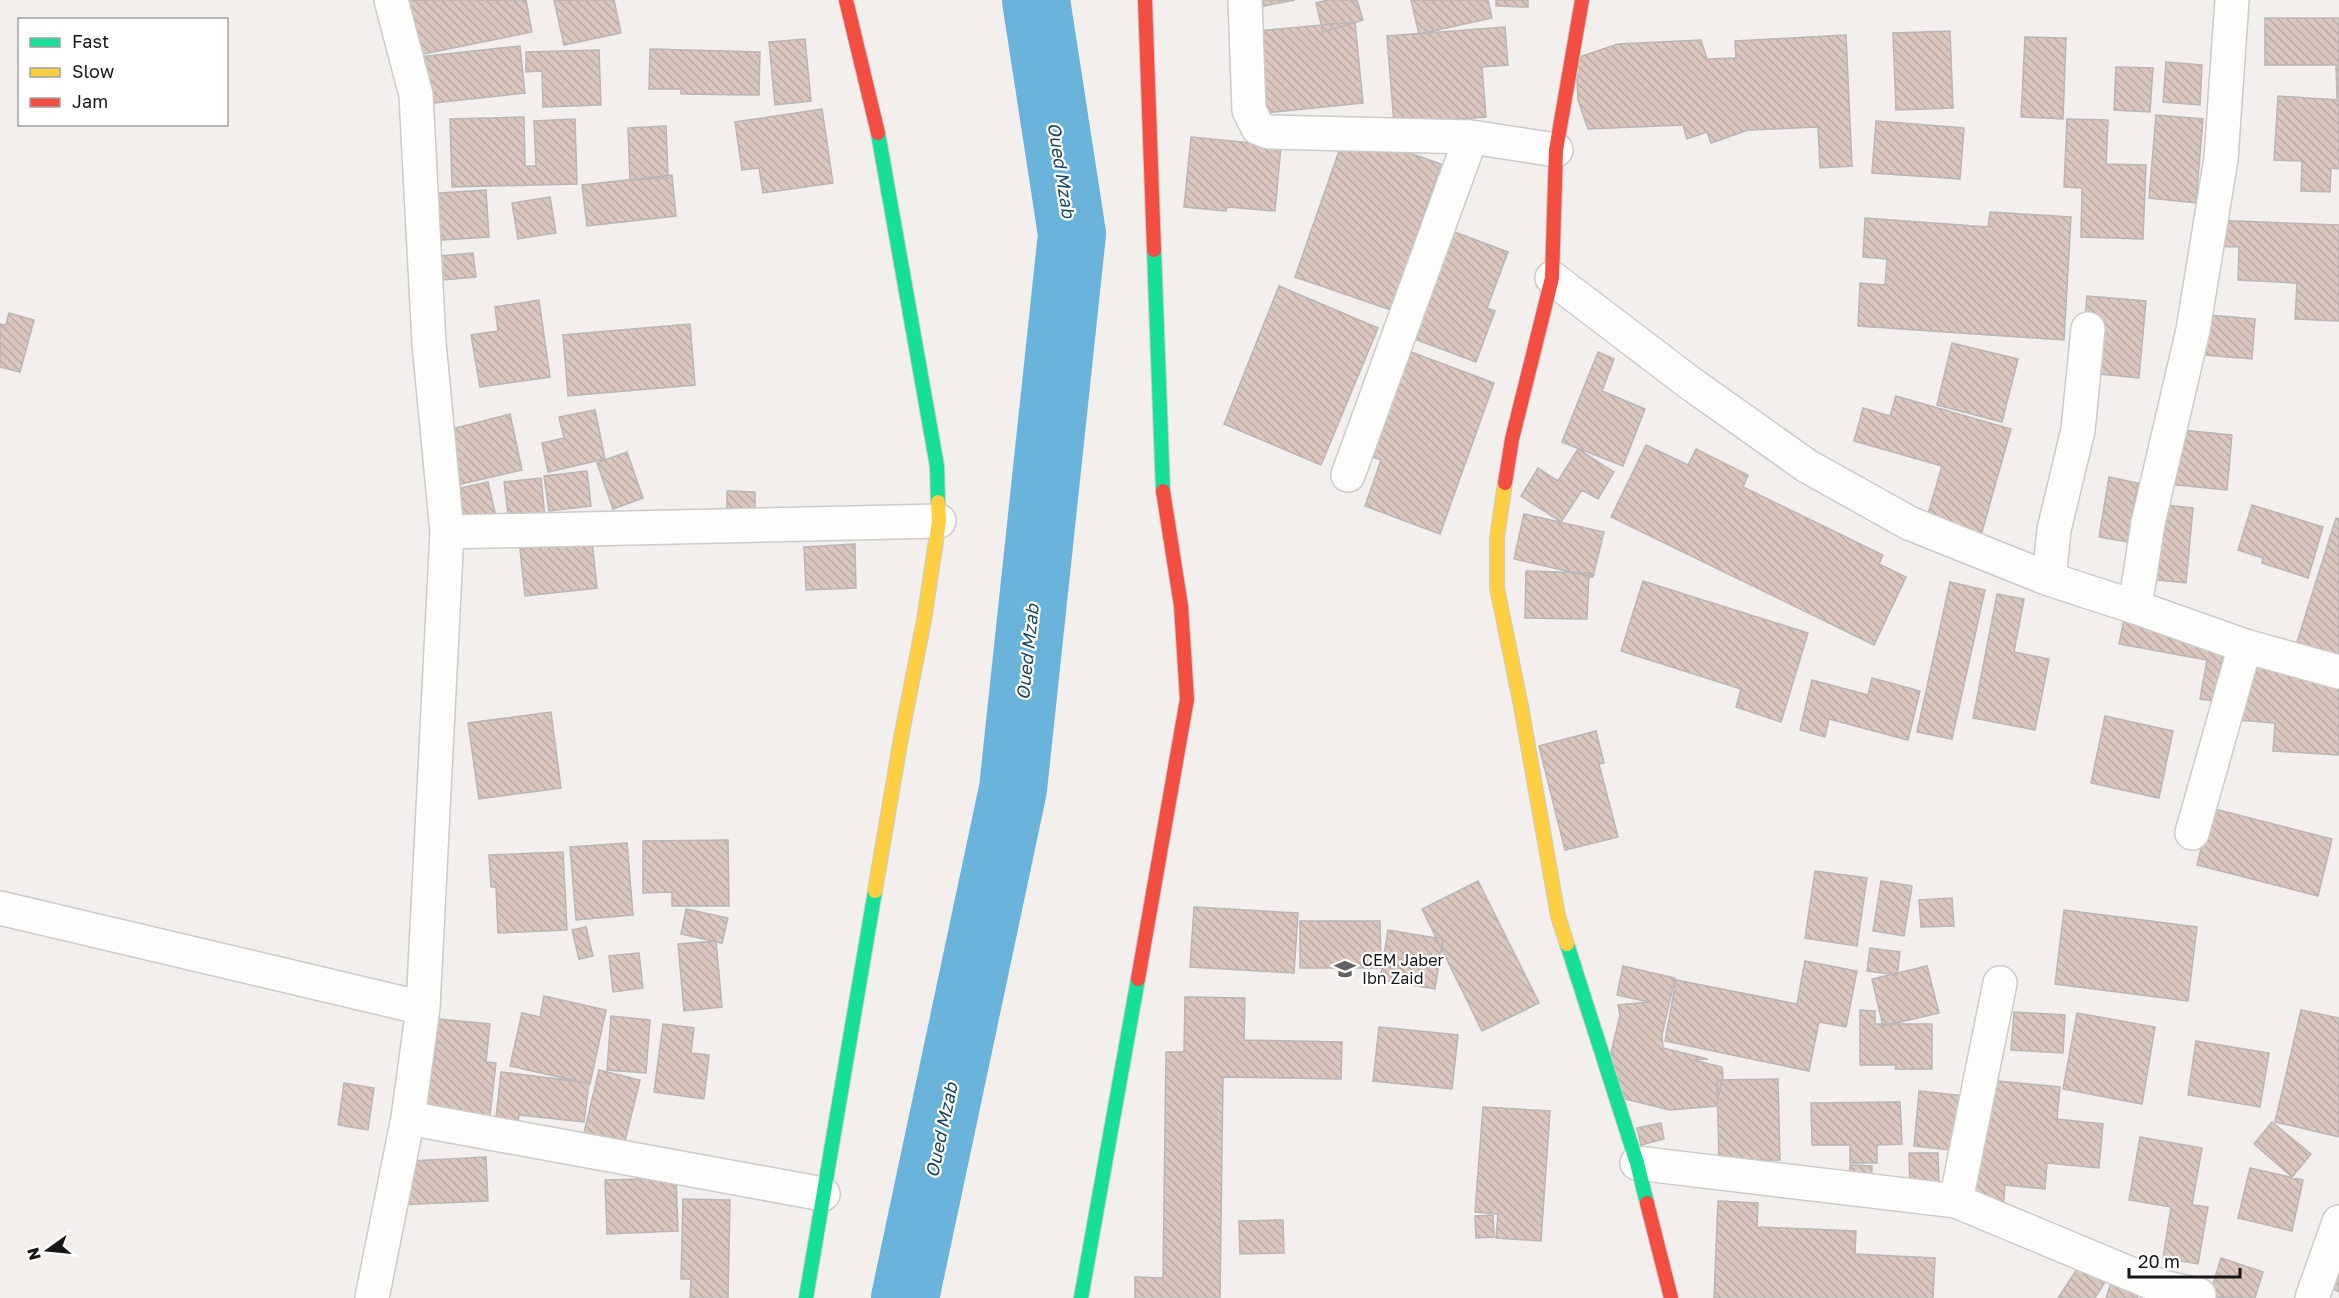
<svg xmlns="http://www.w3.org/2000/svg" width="2339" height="1298" viewBox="0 0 2339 1298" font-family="'Golos Text',sans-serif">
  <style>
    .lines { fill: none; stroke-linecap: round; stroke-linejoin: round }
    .river { stroke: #6ab4db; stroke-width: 68 }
    .building { fill: url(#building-back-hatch); stroke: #b9b6b5; stroke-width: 1.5 }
    .street-casing { stroke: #cdcbca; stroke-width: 36 }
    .fast-casing { stroke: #cdcbca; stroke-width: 16 }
    .slow-casing { stroke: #cdcbca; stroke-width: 16 }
    .jam-casing { stroke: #cdcbca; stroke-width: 16 }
    .street { stroke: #fdfdfc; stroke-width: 33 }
    .fast { stroke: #16e098; stroke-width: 14 }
    .slow { stroke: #ffcf43; stroke-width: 14 }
    .jam { stroke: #f24e42; stroke-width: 14 }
    .labels { text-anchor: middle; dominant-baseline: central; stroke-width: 4.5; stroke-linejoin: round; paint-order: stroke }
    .poi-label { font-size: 16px; fill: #181616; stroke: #fff; text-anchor: start }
    .water-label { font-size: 18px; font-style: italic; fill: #1a455d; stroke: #fff }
  </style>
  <defs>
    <pattern id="building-back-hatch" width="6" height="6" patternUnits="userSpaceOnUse" patternTransform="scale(1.5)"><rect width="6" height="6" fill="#dac7be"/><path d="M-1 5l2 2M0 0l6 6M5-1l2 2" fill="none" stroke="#baaaa3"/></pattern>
  </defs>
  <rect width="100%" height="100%" fill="#f2efed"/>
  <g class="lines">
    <path class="river" d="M 905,1298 L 1013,789 L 1072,234 L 1036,0"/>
  </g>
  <path class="building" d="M 387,0 L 526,0 L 532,32 L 398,59 Z
    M 554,0 L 614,0 L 621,33 L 564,45 Z
    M 1263,0 L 1295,0 L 1264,6 Z
    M 1328,0 L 1357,0 L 1363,20 L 1323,32 L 1316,3 Z
    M 1411,0 L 1488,0 L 1492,18 L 1419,34 Z
    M 1496,0 L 1528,0 L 1528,7 L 1496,6 Z
    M 2265,18 L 2339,18 L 2339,98 L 2337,98 L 2336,65 L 2265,65 Z
    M 1355,22 L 1363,103 L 1265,113 L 1257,31 Z
    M 1505,27 L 1508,65 L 1482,67 L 1486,117 L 1394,124 L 1387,36 Z
    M 1950,31 L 1953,108 L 1896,110 L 1893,33 Z
    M 1846,35 L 1852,166 L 1820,168 L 1818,127 L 1748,130 L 1711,143 L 1707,132 L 1687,139 L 1683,125 L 1588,129 L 1578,100 L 1576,58 L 1618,44 L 1701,40 L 1707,59 L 1736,58 L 1735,41 Z
    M 2025,37 L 2066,38 L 2063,119 L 2021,117 Z
    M 805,39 L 811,101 L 775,105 L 769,42 Z
    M 520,46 L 525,93 L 406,106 L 400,59 Z
    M 650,49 L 760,52 L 759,95 L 681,94 L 681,89 L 649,89 Z
    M 599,50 L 601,105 L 543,107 L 542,71 L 526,72 L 526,52 Z
    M 2166,62 L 2202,65 L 2200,105 L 2163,102 Z
    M 2116,67 L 2153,68 L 2150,112 L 2114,110 Z
    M 2278,96 L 2339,100 L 2339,169 L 2331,168 L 2330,192 L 2301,191 L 2302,161 L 2274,160 Z
    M 822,109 L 833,183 L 763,193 L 759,168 L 742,170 L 735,122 Z
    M 2156,115 L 2203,119 L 2196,203 L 2149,198 Z
    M 524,117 L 525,166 L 536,166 L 534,121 L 575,119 L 577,184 L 452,187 L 450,119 Z
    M 2067,119 L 2108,120 L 2106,164 L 2146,165 L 2143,239 L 2081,237 L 2082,188 L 2064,187 Z
    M 1876,121 L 1964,128 L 1960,179 L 1872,173 Z
    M 666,126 L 668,178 L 630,180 L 628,128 Z
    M 1346,131 L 1441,164 L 1391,310 L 1295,277 Z
    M 1191,137 L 1281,146 L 1275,211 L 1227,207 L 1226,211 L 1184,207 Z
    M 672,175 L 676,216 L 587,226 L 582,185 Z
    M 486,190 L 489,237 L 411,242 L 408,195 Z
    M 550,197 L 556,233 L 518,239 L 512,203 Z
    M 1990,212 L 2071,217 L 2064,340 L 1858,326 L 1860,283 L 1885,285 L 1887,259 L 1863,257 L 1865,218 L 1988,227 Z
    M 2210,220 L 2339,225 L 2339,321 L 2295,319 L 2297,283 L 2238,280 L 2239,247 L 2209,246 Z
    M 1452,231 L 1508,252 L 1487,308 L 1495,311 L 1476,362 L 1412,338 Z
    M 473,253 L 476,277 L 443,280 L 440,256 Z
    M 1279,286 L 1378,328 L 1321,465 L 1224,424 Z
    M 2087,296 L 2146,301 L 2139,378 L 2080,372 Z
    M 539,300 L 550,377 L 480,387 L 471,335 L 498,331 L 495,307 Z
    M 9,313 L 34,320 L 20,372 L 0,367 L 0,324 L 6,325 Z
    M 2196,314 L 2255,319 L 2252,359 L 2192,354 Z
    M 690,324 L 695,385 L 568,396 L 563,335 Z
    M 1952,343 L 2018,359 L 2002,422 L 1937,405 Z
    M 1403,349 L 1494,383 L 1440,534 L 1365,506 L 1381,460 L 1365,454 Z
    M 1598,352 L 1614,359 L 1602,391 L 1645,409 L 1623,466 L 1562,442 Z
    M 1896,396 L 2011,429 L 1978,546 L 1923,531 L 1942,466 L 1854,441 L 1863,408 L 1890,416 Z
    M 595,410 L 605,459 L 548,472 L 542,443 L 564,438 L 559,417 Z
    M 510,414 L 522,470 L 452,486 L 440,432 Z
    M 2161,428 L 2232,435 L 2227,490 L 2167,484 Z
    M 1646,445 L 1688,465 L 1696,449 L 1748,475 L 1743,487 L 1883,555 L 1879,564 L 1906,577 L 1874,645 L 1611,517 Z
    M 1578,449 L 1614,472 L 1598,499 L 1582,490 L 1561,522 L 1521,496 L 1538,468 L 1558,481 Z
    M 627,452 L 643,498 L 613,509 L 597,463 Z
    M 587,471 L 591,506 L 549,511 L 544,476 Z
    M 2109,477 L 2138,483 L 2127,542 L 2099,537 Z
    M 541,478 L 545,518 L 509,522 L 504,482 Z
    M 488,482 L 496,517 L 455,526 L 447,491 Z
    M 727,491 L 755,492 L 755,509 L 727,508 Z
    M 2146,503 L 2193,508 L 2186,583 L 2138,578 Z
    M 2252,505 L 2323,527 L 2308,578 L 2262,563 L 2263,558 L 2238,550 Z
    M 1524,514 L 1604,532 L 1593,577 L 1514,559 Z
    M 2336,518 L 2339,519 L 2339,655 L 2297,642 Z
    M 592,540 L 597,588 L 525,596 L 520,549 Z
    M 855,544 L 856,588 L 806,590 L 804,547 Z
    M 1526,571 L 1589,573 L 1587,619 L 1525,618 Z
    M 1643,581 L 1808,633 L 1781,722 L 1736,707 L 1741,689 L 1621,651 Z
    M 1950,582 L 1985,590 L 1952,739 L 1917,732 Z
    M 1997,594 L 2024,599 L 2014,652 L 2049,659 L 2035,730 L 1973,718 Z
    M 2124,619 L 2226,638 L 2214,701 L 2200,699 L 2207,660 L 2119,644 Z
    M 2242,667 L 2339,674 L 2339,755 L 2273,751 L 2275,723 L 2238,720 Z
    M 1872,678 L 1920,691 L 1908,740 L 1829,719 L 1825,737 L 1800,730 L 1812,680 L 1868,695 Z
    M 551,712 L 561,788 L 479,799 L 468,723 Z
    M 2105,716 L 2173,731 L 2159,798 L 2091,783 Z
    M 1596,731 L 1604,763 L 1599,764 L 1618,837 L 1565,850 L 1539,746 Z
    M 2211,808 L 2332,839 L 2318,896 L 2197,865 Z
    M 728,840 L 729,906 L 672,906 L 672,892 L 643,893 L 643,841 Z
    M 627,843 L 633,915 L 576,920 L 570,847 Z
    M 563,852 L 567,930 L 498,933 L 496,887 L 491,887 L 489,855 Z
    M 1815,871 L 1867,878 L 1857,946 L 1805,938 Z
    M 1478,881 L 1539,1003 L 1482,1031 L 1422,909 Z
    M 1881,881 L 1912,886 L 1904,936 L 1873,931 Z
    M 1952,898 L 1954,926 L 1921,927 L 1919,900 Z
    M 1194,907 L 1298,913 L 1294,973 L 1190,967 Z
    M 686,909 L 728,918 L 722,943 L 681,934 Z
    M 2064,910 L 2197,927 L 2188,1001 L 2055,984 Z
    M 1300,921 L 1380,921 L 1381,968 L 1300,968 Z
    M 586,927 L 593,956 L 579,959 L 572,930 Z
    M 1388,930 L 1443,939 L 1435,989 L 1380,980 Z
    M 716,941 L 722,1007 L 684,1011 L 678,944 Z
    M 1870,948 L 1900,952 L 1897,975 L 1867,971 Z
    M 639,953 L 643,988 L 613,992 L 609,956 Z
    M 1805,961 L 1857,971 L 1846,1027 L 1819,1022 L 1809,1071 L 1665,1041 L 1676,980 L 1797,1004 Z
    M 1623,966 L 1675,978 L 1662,1035 L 1663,1048 L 1708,1059 L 1693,1060 L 1722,1067 L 1723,1076 L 1716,1106 L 1670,1110 L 1612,1096 L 1609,1061 L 1620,1015 L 1618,1005 L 1649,1002 L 1617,995 Z
    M 1927,966 L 1939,1013 L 1883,1026 L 1872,979 Z
    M 544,996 L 606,1010 L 590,1084 L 510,1066 L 522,1013 L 540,1017 Z
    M 1185,997 L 1245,998 L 1244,1040 L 1342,1042 L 1341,1079 L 1223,1077 L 1220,1298 L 1135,1298 L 1135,1277 L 1163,1278 L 1166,1052 L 1184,1052 Z
    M 1860,1010 L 1875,1011 L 1875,1024 L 1932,1024 L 1932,1069 L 1895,1069 L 1896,1065 L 1860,1065 Z
    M 2301,1010 L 2339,1018 L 2339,1137 L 2275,1122 Z
    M 2014,1012 L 2065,1015 L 2063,1053 L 2011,1050 Z
    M 2077,1013 L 2155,1027 L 2142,1104 L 2063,1089 Z
    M 611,1016 L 650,1020 L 646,1073 L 607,1070 Z
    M 439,1019 L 490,1024 L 486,1062 L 496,1063 L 488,1133 L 401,1124 L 408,1061 L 434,1064 Z
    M 663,1024 L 694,1028 L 691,1053 L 709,1055 L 704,1099 L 654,1092 Z
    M 1379,1027 L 1458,1035 L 1452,1089 L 1373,1081 Z
    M 2196,1041 L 2269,1053 L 2260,1107 L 2188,1095 Z
    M 599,1070 L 640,1080 L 625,1141 L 610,1137 L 603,1165 L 578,1158 Z
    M 501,1072 L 589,1083 L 584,1122 L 519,1115 L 515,1147 L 493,1145 Z
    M 1778,1079 L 1780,1160 L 1719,1161 L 1717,1080 Z
    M 1987,1080 L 2060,1087 L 2057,1119 L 2103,1124 L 2099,1168 L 2047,1163 L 2045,1189 L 2005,1185 L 2003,1209 L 1974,1206 Z
    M 344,1083 L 374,1088 L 368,1130 L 338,1125 Z
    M 1919,1091 L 1965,1096 L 1960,1151 L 1914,1146 Z
    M 1900,1102 L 1902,1144 L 1877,1145 L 1877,1163 L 1850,1163 L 1850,1145 L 1812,1145 L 1811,1103 Z
    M 1483,1107 L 1550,1111 L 1541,1241 L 1496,1238 L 1498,1214 L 1475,1212 Z
    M 2272,1122 L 2311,1154 L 2292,1177 L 2254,1144 Z
    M 1661,1123 L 1664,1139 L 1641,1145 L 1637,1128 Z
    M 2140,1137 L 2202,1148 L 2192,1205 L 2208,1207 L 2198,1264 L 2163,1258 L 2171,1207 L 2129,1200 Z
    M 1909,1153 L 1938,1153 L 1939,1184 L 1910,1185 Z
    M 486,1157 L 488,1201 L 394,1205 L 392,1162 Z
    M 1850,1165 L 1872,1166 L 1871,1189 L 1849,1188 Z
    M 2250,1168 L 2303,1180 L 2292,1231 L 2238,1218 Z
    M 676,1178 L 678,1231 L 607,1234 L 605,1180 Z
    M 683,1199 L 730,1200 L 728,1298 L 690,1298 L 691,1279 L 681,1279 Z
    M 1718,1201 L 1758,1203 L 1757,1227 L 1856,1231 L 1855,1254 L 1935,1258 L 1933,1298 L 1714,1298 Z
    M 1493,1215 L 1494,1237 L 1476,1238 L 1475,1216 Z
    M 1283,1220 L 1284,1253 L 1240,1254 L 1239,1221 Z
    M 2339,1250 L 2339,1292 L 2322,1283 Z
    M 2085,1257 L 2110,1274 L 2095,1298 L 2058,1298 Z
    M 2221,1258 L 2263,1272 L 2255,1298 L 2209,1297 Z
    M 2117,1266 L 2144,1275 L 2137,1298 L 2106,1298 Z"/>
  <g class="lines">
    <defs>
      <path id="street" d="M 1245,0 L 1249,110 L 1258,128 L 1269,132 L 1471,137 L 1556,150
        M 1552,278 L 1690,383 L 1807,466 L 1909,523 L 2049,579 L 2135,607 L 2245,646 L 2339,672
        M 1348,475 L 1471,137
        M 447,532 L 939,521
        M 2049,579 L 2054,530 L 2078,430 L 2088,329
        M 2135,607 L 2148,523 L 2193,330 L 2221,159 L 2232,0
        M 2192,833 L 2245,646
        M 0,908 L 423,1008
        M 408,1118 L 823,1194
        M 1637,1163 L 1956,1201 L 2162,1287 L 2199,1295
        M 1956,1201 L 2000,983
        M 372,1298 L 408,1118 L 423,1008 L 447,532 L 429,343 L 416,95 L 391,0
        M 2312,1298 L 2339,1222"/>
      <path id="fast" d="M 878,133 L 937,466 L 938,502
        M 1154,250 L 1163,491
        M 1567,944 L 1637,1163 L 1647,1203
        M 806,1298 L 875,891
        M 1081,1298 L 1138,979"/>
      <path id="slow" d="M 1505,483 L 1497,538 L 1497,588 L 1521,706 L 1558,916 L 1567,944
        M 875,891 L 901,738 L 924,620 L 939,521 L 938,502"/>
      <path id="jam" d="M 846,0 L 878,133
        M 1145,0 L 1154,250
        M 1505,483 L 1512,439 L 1552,278 L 1556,150 L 1582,0
        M 1138,979 L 1187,699 L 1181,606 L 1163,491
        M 1647,1203 L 1671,1298"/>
    </defs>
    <use href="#street" class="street-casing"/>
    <use href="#fast" class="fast-casing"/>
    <use href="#slow" class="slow-casing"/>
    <use href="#jam" class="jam-casing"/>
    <use href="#street" class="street"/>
    <use href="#fast" class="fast"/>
    <use href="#slow" class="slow"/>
    <use href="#jam" class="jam"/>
  </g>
  <defs>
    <symbol id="school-bare" viewBox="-9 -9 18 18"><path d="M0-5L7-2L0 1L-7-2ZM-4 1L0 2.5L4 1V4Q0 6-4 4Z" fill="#646261" stroke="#fff" stroke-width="2.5" paint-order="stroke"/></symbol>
  </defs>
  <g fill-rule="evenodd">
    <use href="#school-bare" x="1330" y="954" width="30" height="30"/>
  </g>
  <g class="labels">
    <g class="poi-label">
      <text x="1362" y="960">CEM Jaber<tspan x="1362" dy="18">Ibn Zaid</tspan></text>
    </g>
    <g class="water-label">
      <text transform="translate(1062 170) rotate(81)">Oued Mzab</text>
      <text transform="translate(1027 652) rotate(-84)">Oued Mzab</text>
      <text transform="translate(941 1130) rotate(-78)">Oued Mzab</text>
    </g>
  </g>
  <rect x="18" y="18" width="210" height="108" fill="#ffffff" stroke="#a3a2a2" stroke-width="1.5"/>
  <rect x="30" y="38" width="30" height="9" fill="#16e098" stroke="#a3a2a2" stroke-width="1.5"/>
  <text x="72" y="48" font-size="18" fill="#181616">Fast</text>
  <rect x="30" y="68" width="30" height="9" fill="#ffcf43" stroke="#a3a2a2" stroke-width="1.5"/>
  <text x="72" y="78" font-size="18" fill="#181616">Slow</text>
  <rect x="30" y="98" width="30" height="9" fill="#f24e42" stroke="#a3a2a2" stroke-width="1.5"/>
  <text x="72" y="108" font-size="18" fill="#181616">Jam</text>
  <g transform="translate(48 1250) rotate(255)" stroke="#ffffff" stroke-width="4.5" paint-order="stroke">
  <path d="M0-4.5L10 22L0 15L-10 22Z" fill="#181616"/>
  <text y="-9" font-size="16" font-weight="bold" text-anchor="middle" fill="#181616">N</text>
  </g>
  <path d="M2129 1268v9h111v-9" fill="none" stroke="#181616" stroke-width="3"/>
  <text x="2138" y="1268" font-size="18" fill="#181616" stroke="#ffffff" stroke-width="4.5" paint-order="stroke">20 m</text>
</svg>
